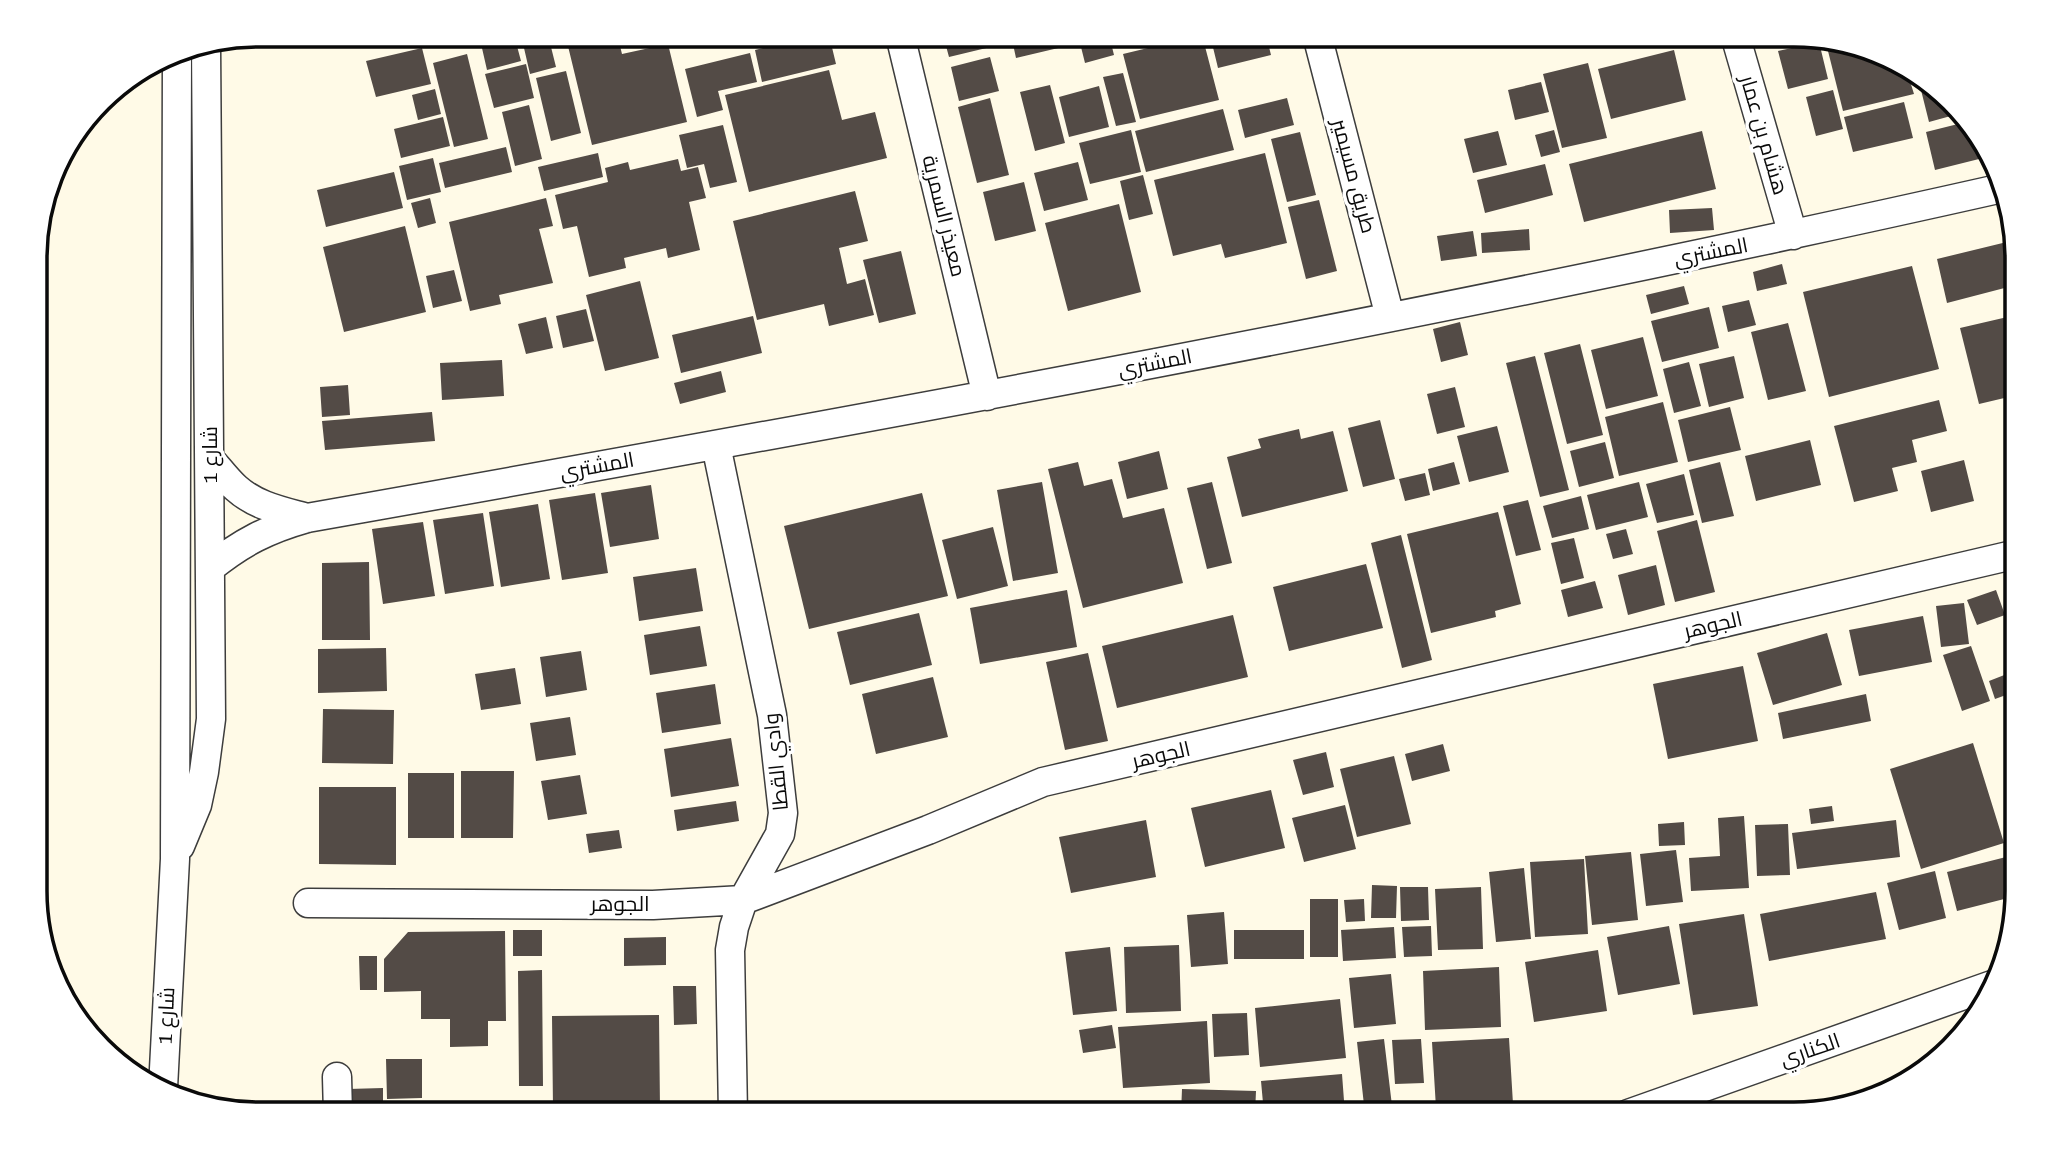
<svg xmlns="http://www.w3.org/2000/svg" width="2052" height="1149" viewBox="0 0 2052 1149" font-family="'Roboto Serif',Cairo,serif">
  <style>
    .building { fill: #534b46 }
    .lines { fill: none; stroke-linecap: round; stroke-linejoin: round }
    .minor-casing { stroke: #3d3d3d; stroke-width: 31 }
    .minor { stroke: #fff; stroke-width: 28 }
    .labels { text-anchor: middle; dominant-baseline: central; stroke-width: 7; stroke-linejoin: round; paint-order: stroke }
    .street-label { font-size: 21px; fill: #0a0a0a; stroke: #fff }
    .rim { fill: none; stroke: #0a0a0a; stroke-width: 3.5 }
  </style>
  <rect width="100%" height="100%" fill="#fffae7"/>
  <path class="building" d="M 479,35 L 514,35 L 521,61 L 487,70 Z
    M 521,35 L 548,35 L 556,67 L 530,74 Z
    M 595,35 L 607,35 L 610,48 L 620,46 L 622,54 L 668,44 L 687,122 L 592,145 L 567,42 Z
    M 684,35 L 715,35 L 716,40 L 687,47 Z
    M 817,35 L 829,35 L 836,64 L 762,82 L 755,50 Z
    M 943,35 L 1000,35 L 1003,44 L 949,57 Z
    M 1011,35 L 1068,35 L 1071,45 L 1016,58 Z
    M 1078,35 L 1109,35 L 1114,55 L 1085,63 Z
    M 1129,35 L 1162,35 L 1162,36 L 1131,44 Z
    M 1202,35 L 1219,100 L 1140,119 L 1123,54 Z
    M 1210,35 L 1266,35 L 1271,55 L 1218,68 Z
    M 1548,35 L 1588,35 L 1588,36 L 1551,45 Z
    M 1819,42 L 1828,79 L 1788,89 L 1778,51 Z
    M 1826,43 L 1905,65 L 1914,94 L 1843,111 Z
    M 422,48 L 431,84 L 376,97 L 366,61 Z
    M 1674,50 L 1686,100 L 1611,119 L 1598,69 Z
    M 750,53 L 757,82 L 718,91 L 723,110 L 697,117 L 685,69 Z
    M 467,54 L 488,139 L 454,147 L 433,63 Z
    M 990,57 L 999,91 L 959,101 L 951,67 Z
    M 1588,63 L 1607,138 L 1562,148 L 1543,74 Z
    M 526,64 L 534,98 L 494,108 L 485,74 Z
    M 829,70 L 842,120 L 875,112 L 887,158 L 749,192 L 725,95 Z
    M 566,71 L 581,133 L 551,141 L 536,78 Z
    M 1123,73 L 1136,122 L 1116,126 L 1103,77 Z
    M 1541,82 L 1549,112 L 1515,120 L 1508,90 Z
    M 1050,85 L 1065,143 L 1035,151 L 1020,92 Z
    M 1927,85 L 1958,114 L 1929,122 L 1920,86 Z
    M 1099,86 L 1109,127 L 1069,137 L 1059,97 Z
    M 435,89 L 441,114 L 418,120 L 412,95 Z
    M 1833,90 L 1843,129 L 1816,136 L 1806,97 Z
    M 990,98 L 1009,175 L 977,183 L 958,107 Z
    M 1287,98 L 1294,125 L 1245,138 L 1238,110 Z
    M 1904,102 L 1913,138 L 1853,152 L 1844,117 Z
    M 529,105 L 542,159 L 515,166 L 502,112 Z
    M 1223,109 L 1234,150 L 1146,172 L 1135,131 Z
    M 443,117 L 450,146 L 401,158 L 394,129 Z
    M 1966,122 L 1980,135 L 1987,157 L 1935,170 L 1926,132 Z
    M 723,125 L 737,182 L 710,188 L 704,164 L 687,168 L 679,135 Z
    M 1131,130 L 1141,172 L 1090,184 L 1079,143 Z
    M 1554,130 L 1560,152 L 1541,157 L 1535,135 Z
    M 1498,131 L 1507,165 L 1473,173 L 1464,139 Z
    M 1702,131 L 1716,189 L 1584,222 L 1569,164 Z
    M 1300,132 L 1316,195 L 1287,202 L 1271,139 Z
    M 506,147 L 512,172 L 445,188 L 439,163 Z
    M 598,153 L 603,177 L 544,191 L 538,167 Z
    M 1265,153 L 1287,243 L 1225,258 L 1221,244 L 1173,256 L 1154,180 Z
    M 433,158 L 441,192 L 407,200 L 399,166 Z
    M 678,159 L 681,171 L 698,167 L 706,198 L 689,202 L 700,250 L 668,258 L 666,248 L 624,258 L 626,268 L 589,277 L 577,226 L 563,229 L 555,195 L 608,182 L 605,168 L 628,162 L 630,170 Z
    M 1078,162 L 1088,200 L 1044,211 L 1034,173 Z
    M 1545,164 L 1553,195 L 1485,213 L 1477,180 Z
    M 394,172 L 403,208 L 326,227 L 317,190 Z
    M 1143,175 L 1153,214 L 1129,220 L 1120,181 Z
    M 1024,182 L 1036,231 L 995,241 L 983,192 Z
    M 855,191 L 868,241 L 839,248 L 847,284 L 865,279 L 874,315 L 829,326 L 824,304 L 757,320 L 733,221 Z
    M 430,198 L 436,223 L 418,228 L 411,203 Z
    M 546,198 L 553,226 L 539,229 L 553,283 L 499,295 L 501,304 L 470,311 L 449,222 Z
    M 1319,200 L 1337,271 L 1306,279 L 1288,207 Z
    M 1119,204 L 1141,292 L 1068,311 L 1045,223 Z
    M 1712,208 L 1714,230 L 1670,233 L 1669,210 Z
    M 405,226 L 426,312 L 344,332 L 323,247 Z
    M 1529,229 L 1530,250 L 1482,253 L 1481,233 Z
    M 1473,231 L 1477,256 L 1441,261 L 1437,236 Z
    M 2015,240 L 2016,285 L 1947,303 L 1937,259 Z
    M 901,251 L 916,314 L 879,323 L 863,260 Z
    M 1782,264 L 1787,284 L 1757,291 L 1753,272 Z
    M 1912,266 L 1939,369 L 1829,397 L 1803,292 Z
    M 454,270 L 462,301 L 433,308 L 426,276 Z
    M 640,281 L 659,358 L 605,371 L 586,295 Z
    M 1684,286 L 1689,304 L 1651,314 L 1646,295 Z
    M 1749,300 L 1756,325 L 1728,332 L 1722,306 Z
    M 1709,307 L 1719,348 L 1662,362 L 1651,321 Z
    M 586,309 L 594,341 L 563,348 L 556,316 Z
    M 2016,315 L 2017,395 L 1979,404 L 1960,328 Z
    M 753,316 L 762,353 L 681,373 L 672,335 Z
    M 546,317 L 553,348 L 526,354 L 518,324 Z
    M 1460,322 L 1468,355 L 1441,362 L 1433,329 Z
    M 1788,323 L 1806,391 L 1768,400 L 1751,332 Z
    M 1643,337 L 1658,396 L 1606,409 L 1591,350 Z
    M 1580,344 L 1603,435 L 1567,444 L 1544,353 Z
    M 1535,356 L 1569,490 L 1540,497 L 1506,363 Z
    M 1734,356 L 1744,398 L 1709,407 L 1699,364 Z
    M 502,360 L 504,396 L 442,400 L 440,363 Z
    M 1689,362 L 1701,406 L 1674,413 L 1663,369 Z
    M 721,371 L 726,392 L 680,404 L 674,383 Z
    M 348,385 L 350,415 L 322,417 L 320,387 Z
    M 1455,387 L 1465,427 L 1437,434 L 1427,394 Z
    M 1939,400 L 1947,431 L 1912,440 L 1917,462 L 1892,468 L 1898,491 L 1854,502 L 1834,426 Z
    M 1663,402 L 1678,462 L 1619,476 L 1605,417 Z
    M 1730,407 L 1741,450 L 1688,462 L 1678,420 Z
    M 432,412 L 435,441 L 325,450 L 322,421 Z
    M 1380,420 L 1395,479 L 1363,487 L 1348,428 Z
    M 1497,426 L 1509,472 L 1469,482 L 1457,436 Z
    M 1299,429 L 1301,439 L 1333,431 L 1348,491 L 1242,517 L 1227,457 L 1261,448 L 1258,439 Z
    M 1810,440 L 1821,485 L 1756,501 L 1745,456 Z
    M 1605,442 L 1614,478 L 1579,487 L 1570,451 Z
    M 1159,451 L 1168,489 L 1127,499 L 1118,462 Z
    M 1964,460 L 1974,501 L 1931,512 L 1921,471 Z
    M 1078,462 L 1084,486 L 1112,479 L 1123,518 L 1164,508 L 1183,583 L 1083,608 L 1048,469 Z
    M 1454,462 L 1460,484 L 1433,491 L 1428,469 Z
    M 1720,462 L 1734,516 L 1702,523 L 1689,470 Z
    M 1425,473 L 1430,495 L 1405,501 L 1399,479 Z
    M 1684,474 L 1694,515 L 1657,523 L 1646,484 Z
    M 1042,482 L 1058,573 L 1013,581 L 997,490 Z
    M 1212,482 L 1232,563 L 1207,569 L 1187,488 Z
    M 1639,482 L 1648,517 L 1596,530 L 1587,495 Z
    M 651,485 L 659,539 L 610,547 L 601,493 Z
    M 595,493 L 608,573 L 562,580 L 549,500 Z
    M 922,493 L 948,596 L 809,629 L 784,526 Z
    M 1581,496 L 1589,529 L 1552,538 L 1543,506 Z
    M 1528,500 L 1541,550 L 1516,556 L 1503,506 Z
    M 538,504 L 550,579 L 501,587 L 489,512 Z
    M 1498,512 L 1521,604 L 1495,611 L 1496,617 L 1431,633 L 1407,534 Z
    M 483,513 L 494,586 L 445,594 L 433,520 Z
    M 1697,520 L 1715,592 L 1675,602 L 1657,531 Z
    M 423,522 L 435,596 L 383,604 L 372,529 Z
    M 993,527 L 1008,586 L 957,599 L 942,540 Z
    M 1626,529 L 1633,554 L 1613,559 L 1606,534 Z
    M 1401,535 L 1432,660 L 1402,668 L 1371,543 Z
    M 1574,538 L 1584,578 L 1561,584 L 1551,543 Z
    M 369,562 L 370,640 L 322,640 L 322,563 Z
    M 1366,564 L 1383,628 L 1289,651 L 1273,587 Z
    M 1656,565 L 1665,605 L 1628,615 L 1618,575 Z
    M 696,568 L 703,611 L 639,621 L 633,577 Z
    M 1595,581 L 1603,608 L 1568,617 L 1561,590 Z
    M 1067,590 L 1077,647 L 980,664 L 970,608 Z
    M 1996,590 L 2005,615 L 1977,625 L 1967,600 Z
    M 1964,603 L 1969,644 L 1941,647 L 1936,606 Z
    M 919,613 L 932,665 L 850,685 L 837,632 Z
    M 1233,615 L 1248,677 L 1117,708 L 1102,646 Z
    M 1923,616 L 1932,662 L 1859,676 L 1849,630 Z
    M 700,626 L 707,666 L 650,675 L 644,635 Z
    M 1827,633 L 1842,685 L 1773,705 L 1757,653 Z
    M 1971,646 L 1990,701 L 1962,711 L 1943,655 Z
    M 386,648 L 387,691 L 318,693 L 318,649 Z
    M 581,651 L 587,690 L 546,697 L 540,657 Z
    M 1088,653 L 1108,741 L 1065,750 L 1046,662 Z
    M 1743,666 L 1758,741 L 1668,759 L 1653,684 Z
    M 515,668 L 521,704 L 481,710 L 475,674 Z
    M 2012,672 L 2017,691 L 1995,699 L 1989,681 Z
    M 933,677 L 948,737 L 876,754 L 862,694 Z
    M 715,684 L 721,724 L 662,733 L 656,693 Z
    M 1866,694 L 1871,721 L 1783,739 L 1778,713 Z
    M 323,709 L 394,710 L 393,764 L 322,763 Z
    M 570,717 L 576,755 L 536,761 L 530,723 Z
    M 731,738 L 739,786 L 671,797 L 664,749 Z
    M 1973,743 L 2004,843 L 1921,869 L 1890,769 Z
    M 1443,744 L 1450,771 L 1412,781 L 1405,754 Z
    M 1326,752 L 1334,787 L 1303,795 L 1293,760 Z
    M 1394,756 L 1411,824 L 1357,837 L 1340,769 Z
    M 461,771 L 514,771 L 513,838 L 461,838 Z
    M 408,773 L 454,773 L 454,838 L 408,838 Z
    M 580,775 L 587,814 L 548,820 L 541,781 Z
    M 319,787 L 396,787 L 396,865 L 319,864 Z
    M 1271,790 L 1285,848 L 1205,867 L 1191,808 Z
    M 736,801 L 739,821 L 677,831 L 674,810 Z
    M 2017,804 L 2017,837 L 2016,837 L 2006,808 Z
    M 1345,805 L 1356,849 L 1304,862 L 1292,818 Z
    M 1832,806 L 1834,821 L 1811,824 L 1809,809 Z
    M 1744,816 L 1749,888 L 1691,891 L 1689,858 L 1720,856 L 1718,818 Z
    M 1146,820 L 1156,877 L 1071,893 L 1059,837 Z
    M 1896,820 L 1900,857 L 1797,869 L 1792,833 Z
    M 1684,822 L 1685,845 L 1659,846 L 1658,824 Z
    M 1788,824 L 1790,875 L 1757,876 L 1755,825 Z
    M 619,830 L 622,848 L 589,853 L 586,834 Z
    M 1676,850 L 1683,902 L 1646,906 L 1640,854 Z
    M 1631,852 L 1638,920 L 1592,925 L 1585,856 Z
    M 2006,857 L 2016,896 L 1957,911 L 1947,872 Z
    M 1584,859 L 1588,934 L 1535,937 L 1530,862 Z
    M 1524,868 L 1531,939 L 1496,942 L 1489,872 Z
    M 1935,871 L 1946,918 L 1899,930 L 1887,883 Z
    M 1372,885 L 1397,886 L 1396,918 L 1371,918 Z
    M 1400,887 L 1428,887 L 1429,920 L 1401,921 Z
    M 1481,887 L 1483,949 L 1438,950 L 1435,889 Z
    M 1876,892 L 1886,939 L 1769,961 L 1760,914 Z
    M 1310,899 L 1338,899 L 1338,957 L 1310,957 Z
    M 1364,899 L 1365,921 L 1346,922 L 1344,900 Z
    M 1224,912 L 1228,964 L 1191,967 L 1187,915 Z
    M 1744,914 L 1758,1006 L 1693,1015 L 1679,924 Z
    M 1431,926 L 1432,956 L 1404,957 L 1402,927 Z
    M 1669,926 L 1680,984 L 1618,995 L 1607,937 Z
    M 1394,927 L 1396,958 L 1343,961 L 1341,930 Z
    M 513,930 L 542,930 L 542,956 L 513,956 Z
    M 1234,930 L 1304,930 L 1304,959 L 1234,959 Z
    M 505,931 L 506,1021 L 488,1021 L 488,1046 L 450,1047 L 450,1019 L 421,1019 L 421,991 L 384,992 L 384,959 L 408,932 Z
    M 666,937 L 666,965 L 624,966 L 624,938 Z
    M 1179,945 L 1181,1011 L 1126,1013 L 1124,947 Z
    M 1110,947 L 1117,1011 L 1073,1015 L 1065,952 Z
    M 1598,950 L 1607,1011 L 1534,1022 L 1525,962 Z
    M 359,956 L 377,956 L 377,990 L 360,990 Z
    M 1499,967 L 1501,1027 L 1425,1030 L 1423,971 Z
    M 542,970 L 543,1086 L 519,1086 L 518,971 Z
    M 1391,974 L 1396,1024 L 1354,1028 L 1349,978 Z
    M 673,986 L 696,986 L 697,1024 L 674,1025 Z
    M 1340,999 L 1346,1058 L 1260,1067 L 1255,1008 Z
    M 1247,1013 L 1249,1055 L 1214,1057 L 1212,1014 Z
    M 659,1015 L 660,1108 L 553,1109 L 552,1016 Z
    M 1207,1021 L 1210,1083 L 1123,1088 L 1118,1027 Z
    M 1112,1025 L 1116,1048 L 1083,1053 L 1079,1030 Z
    M 1509,1038 L 1513,1104 L 1436,1108 L 1432,1042 Z
    M 1384,1039 L 1393,1114 L 1365,1114 L 1357,1042 Z
    M 1421,1039 L 1424,1083 L 1395,1084 L 1392,1040 Z
    M 386,1059 L 422,1059 L 422,1098 L 387,1099 Z
    M 1342,1074 L 1345,1114 L 1264,1114 L 1261,1081 Z
    M 383,1088 L 383,1114 L 349,1114 L 348,1089 Z
    M 1182,1089 L 1256,1091 L 1255,1114 L 1181,1114 Z
    M 1173,1101 L 1174,1114 L 1139,1114 L 1138,1105 Z
    M 423,1103 L 444,1103 L 444,1114 L 423,1114 Z"/>
  <g class="lines">
    <defs>
      <path id="minor" d="M 900,35 L 987,396
        M 1317,35 L 1390,317
        M 1735,35 L 1793,235
        M 716,445 L 772,715 L 783,813 L 780,834 L 743,900 L 734,927 L 730,950 L 733,1114
        M 210,459 C 219,469 227,480 236,488 C 256,506 282,511 307,518
        M 210,568 C 242,542 268,529 307,518 C 873,418 1438,315 1998,189
        M 180,846 L 197,805 L 204,772 L 211,719 L 206,45
        M 308,903 L 653,905 L 743,900 L 928,830 L 1043,782 L 2017,554
        M 337,1077 L 338,1114
        M 163,1088 L 175,859 L 177,51
        M 1628,1114 L 1992,985"/>
    </defs>
    <use href="#minor" class="minor-casing"/>
    <use href="#minor" class="minor"/>
  </g>
  <g class="labels">
    <g class="street-label">
      <text transform="translate(1764 135) rotate(74)">هشام بن عمار</text>
      <text transform="translate(1354 176) rotate(75)">طريق مسيمير</text>
      <text transform="translate(944 216) rotate(76)">معيذر السمرية</text>
      <text transform="translate(1711 252) rotate(-11)">المشتري</text>
      <text transform="translate(1155 363) rotate(-11)">المشتري</text>
      <text transform="translate(210 455) rotate(-90)">شارع 1</text>
      <text transform="translate(597 466) rotate(-10)">المشتري</text>
      <text transform="translate(1713 625) rotate(-13)">الجوهر</text>
      <text transform="translate(1161 755) rotate(-13)">الجوهر</text>
      <text transform="translate(776 762) rotate(-96)">وادي القطا</text>
      <text x="620" y="904">الجوهر</text>
      <text transform="translate(166 1016) rotate(-87)">شارع 1</text>
      <text transform="translate(1810 1050) rotate(-19)">الكناري</text>
    </g>
  </g>
  <path d="M0 0H2052V1149H0ZM258 47H1794A211 211 0 0 1 2005 258V891A211 211 0 0 1 1794 1102H258A211 211 0 0 1 47 891V258A211 211 0 0 1 258 47Z" fill="#fff" fill-rule="evenodd"/>
  <path class="rim" d="M258 47H1794A211 211 0 0 1 2005 258V891A211 211 0 0 1 1794 1102H258A211 211 0 0 1 47 891V258A211 211 0 0 1 258 47Z"/>
</svg>
